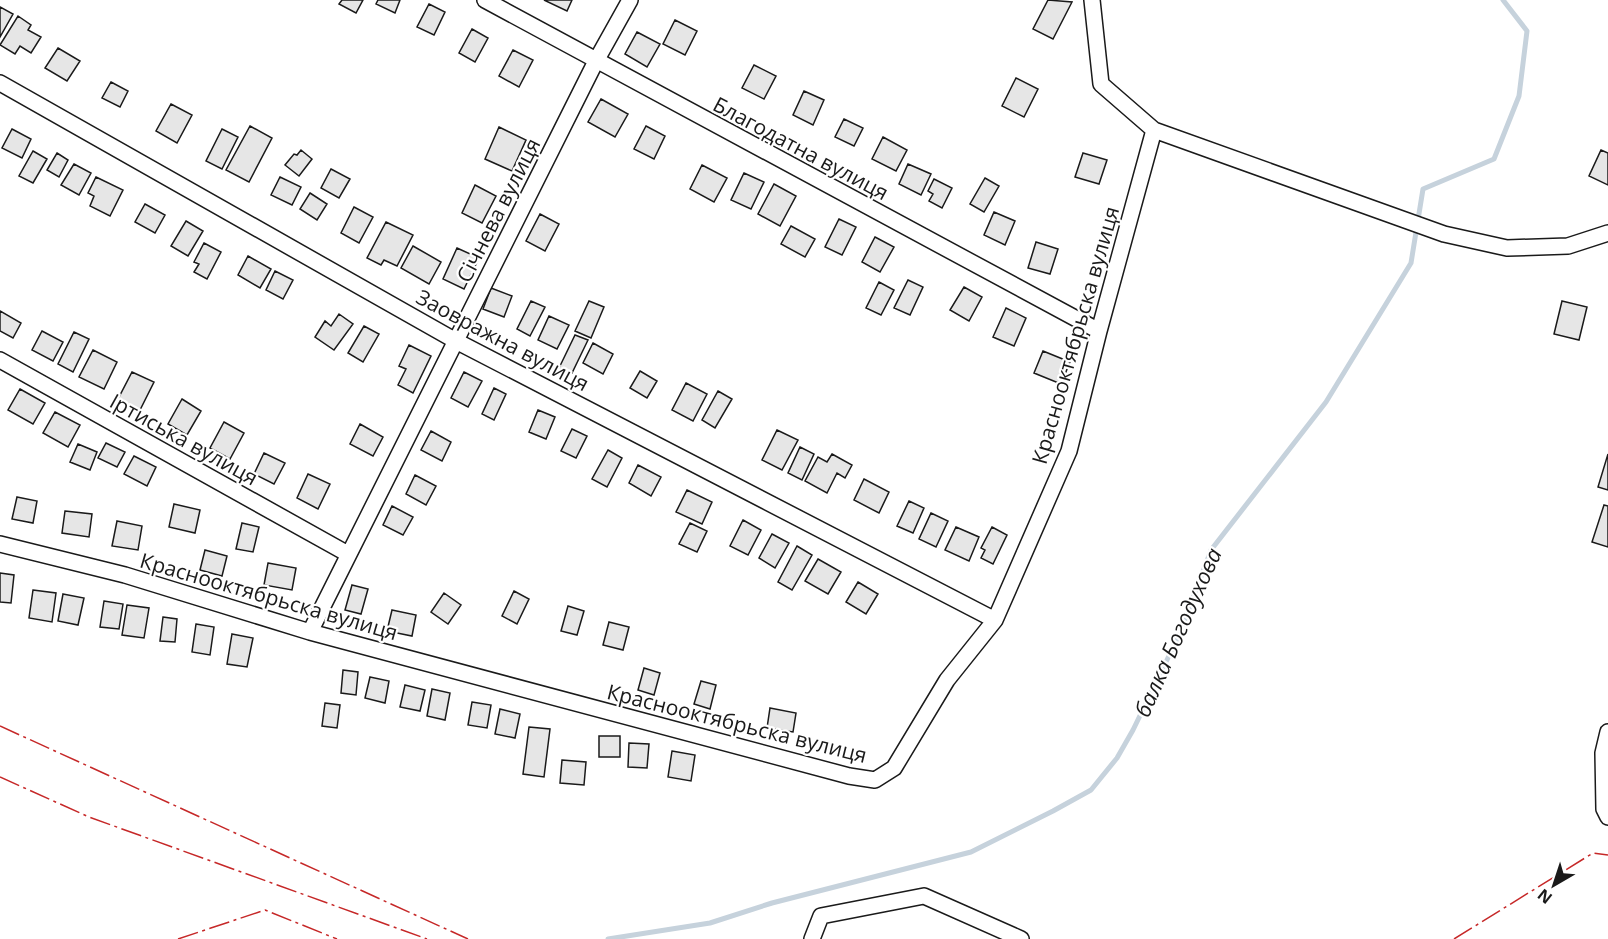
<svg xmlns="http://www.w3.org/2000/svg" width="1608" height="939" viewBox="0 0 1608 939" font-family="'Open Sans',sans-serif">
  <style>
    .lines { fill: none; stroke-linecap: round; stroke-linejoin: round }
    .stream { stroke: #c6d2dc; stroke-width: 5 }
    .building { fill: #e6e6e6; stroke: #1a1a1a; stroke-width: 1.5 }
    .minor-casing { stroke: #1a1a1a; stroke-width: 18 }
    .minor { stroke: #fff; stroke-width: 15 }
    .power { stroke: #c62828; stroke-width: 1.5; stroke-dasharray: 21 4.5 3 4.5; stroke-linecap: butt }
    .labels { text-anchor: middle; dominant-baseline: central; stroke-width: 4.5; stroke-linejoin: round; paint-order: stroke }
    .street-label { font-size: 21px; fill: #1a1a1a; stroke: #fff }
    .water-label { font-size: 22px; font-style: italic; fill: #1a1a1a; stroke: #fff }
  </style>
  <rect width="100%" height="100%" fill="#fff"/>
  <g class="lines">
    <path class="stream" d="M 608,939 L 710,923 L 772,903 L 971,852 L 1053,811 L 1091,790 L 1117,758 L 1133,730 L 1180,633 L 1211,550 L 1326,402 L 1411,263 L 1423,189 L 1494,159 L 1519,96 L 1527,31 L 1503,0"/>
  </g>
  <path class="building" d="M 342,0 L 363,0 L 356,13 L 339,4 Z
    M 378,0 L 400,0 L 395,13 L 376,4 Z
    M 544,0 L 572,0 L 567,11 Z
    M 1048,0 L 1072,2 L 1053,39 L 1033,29 Z
    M 429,4 L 445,12 L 434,35 L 417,27 Z
    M 0,7 L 13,14 L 0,37 Z
    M 18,16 L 31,25 L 28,30 L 41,37 L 31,53 L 20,46 L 15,54 L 0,45 Z
    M 675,20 L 697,31 L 685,55 L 663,44 Z
    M 472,29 L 488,38 L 475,62 L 459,53 Z
    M 637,32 L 660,44 L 647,67 L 625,54 Z
    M 58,48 L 80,61 L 67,81 L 45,68 Z
    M 513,50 L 533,60 L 519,87 L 499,76 Z
    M 754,65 L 776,76 L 764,99 L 742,88 Z
    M 1016,78 L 1038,89 L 1024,117 L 1002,106 Z
    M 111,82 L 128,91 L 120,107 L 102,98 Z
    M 804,91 L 824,100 L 813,125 L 793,115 Z
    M 601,99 L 628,114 L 615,137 L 588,122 Z
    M 171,104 L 192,115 L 177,143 L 156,131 Z
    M 844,119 L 863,128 L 854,146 L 835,137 Z
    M 250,126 L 272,138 L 249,182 L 226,170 Z
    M 646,126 L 665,136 L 654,159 L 634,149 Z
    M 499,127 L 526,140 L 512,171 L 485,159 Z
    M 12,129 L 31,139 L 22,158 L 2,148 Z
    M 222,129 L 238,137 L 222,169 L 206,161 Z
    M 883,137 L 907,150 L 896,171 L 872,159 Z
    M 301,150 L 312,159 L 299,176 L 285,165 L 294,154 L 297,155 Z
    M 1601,150 L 1608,153 L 1608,185 L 1589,176 Z
    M 33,151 L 47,159 L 33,183 L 19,176 Z
    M 57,153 L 68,160 L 59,177 L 47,170 Z
    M 1083,153 L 1107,160 L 1099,184 L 1075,177 Z
    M 74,164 L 91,173 L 79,195 L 61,185 Z
    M 908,164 L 931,174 L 921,195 L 899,184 Z
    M 702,165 L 727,178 L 714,202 L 690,189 Z
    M 331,169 L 350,179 L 339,198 L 321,188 Z
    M 744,173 L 764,182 L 751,209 L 731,200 Z
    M 96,177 L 123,190 L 110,216 L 90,206 L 94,196 L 88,193 Z
    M 280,177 L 301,187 L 292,205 L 271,195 Z
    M 985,178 L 999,186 L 984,212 L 970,204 Z
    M 934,179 L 952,188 L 942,208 L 929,201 L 933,194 L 928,191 Z
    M 774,184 L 796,196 L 780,226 L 758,214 Z
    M 475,185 L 496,196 L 482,223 L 462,213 Z
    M 310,193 L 327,204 L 317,220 L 300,209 Z
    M 145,204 L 165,215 L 155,233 L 135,222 Z
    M 354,207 L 373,217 L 359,243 L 341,233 Z
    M 994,212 L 1015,221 L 1005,245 L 984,235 Z
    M 540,214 L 559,224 L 545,251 L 526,241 Z
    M 839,219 L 856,227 L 842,255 L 825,247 Z
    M 186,221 L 203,231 L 188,256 L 171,246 Z
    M 386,222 L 413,235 L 397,266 L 384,260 L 381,265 L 367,258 Z
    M 791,226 L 815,239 L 805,257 L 781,244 Z
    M 875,237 L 894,247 L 880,272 L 862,262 Z
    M 1036,242 L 1058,249 L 1050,274 L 1028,268 Z
    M 204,243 L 221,252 L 207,279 L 194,272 L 199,264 L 194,262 Z
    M 413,246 L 441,262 L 429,284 L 401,268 Z
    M 457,248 L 479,258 L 464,289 L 443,279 Z
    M 248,256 L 271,269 L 260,288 L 238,275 Z
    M 275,271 L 293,280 L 283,299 L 266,290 Z
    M 908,280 L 923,287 L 910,315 L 894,308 Z
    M 879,282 L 894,290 L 881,315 L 866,308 Z
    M 964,287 L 982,297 L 969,321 L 950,310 Z
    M 491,288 L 512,296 L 504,317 L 483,309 Z
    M 531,301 L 545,307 L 530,336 L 517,329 Z
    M 589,301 L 604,307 L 591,338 L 575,331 Z
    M 1562,301 L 1587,307 L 1579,340 L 1554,334 Z
    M 1006,308 L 1026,318 L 1014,346 L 993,337 Z
    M 0,311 L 21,323 L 13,338 L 0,331 Z
    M 339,314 L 353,324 L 334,350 L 315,337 L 325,321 L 331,326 Z
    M 549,316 L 569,325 L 557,349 L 538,340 Z
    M 364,326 L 379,334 L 363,362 L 348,353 Z
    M 42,331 L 63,342 L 53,361 L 32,350 Z
    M 74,332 L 89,339 L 73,372 L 58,364 Z
    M 575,335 L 588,340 L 572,373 L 559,368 Z
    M 593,343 L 613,354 L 603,374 L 583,363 Z
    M 409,345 L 431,356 L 413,393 L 398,385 L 406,369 L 399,366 Z
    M 93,350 L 117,362 L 104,389 L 79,377 Z
    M 1043,351 L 1070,362 L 1061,384 L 1034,373 Z
    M 640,371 L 657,381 L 647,398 L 630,388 Z
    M 132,372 L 154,382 L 139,412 L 117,401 Z
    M 464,372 L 482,381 L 468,407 L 451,398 Z
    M 686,383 L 707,394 L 693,421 L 672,410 Z
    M 494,388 L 506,394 L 494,420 L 482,414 Z
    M 20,389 L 45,403 L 33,424 L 8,410 Z
    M 718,391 L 732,399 L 715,428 L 702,420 Z
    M 182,399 L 201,411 L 187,435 L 168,424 Z
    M 538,410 L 555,417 L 546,439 L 529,432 Z
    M 55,412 L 80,425 L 68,447 L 43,433 Z
    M 224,422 L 244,433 L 230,459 L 210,448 Z
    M 360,424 L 383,437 L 373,456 L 350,444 Z
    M 572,429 L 587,436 L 576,458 L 561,451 Z
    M 777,430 L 798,440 L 782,470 L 762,460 Z
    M 431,431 L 451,442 L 442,461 L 421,450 Z
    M 106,443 L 125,452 L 117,467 L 98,458 Z
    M 78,444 L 97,452 L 90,470 L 70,462 Z
    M 800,447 L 814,454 L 802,480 L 788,473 Z
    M 608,450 L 622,458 L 607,487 L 592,479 Z
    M 264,453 L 285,463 L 274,484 L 254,474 Z
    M 832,454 L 852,465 L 845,478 L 837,473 L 827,493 L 805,481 L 818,457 L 827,462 Z
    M 1608,454 L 1608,490 L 1598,487 Z
    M 134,456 L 156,467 L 147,486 L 124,474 Z
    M 638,465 L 661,477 L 651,496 L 629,483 Z
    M 308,474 L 330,484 L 318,509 L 297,498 Z
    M 415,475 L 436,486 L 426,505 L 406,494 Z
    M 864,479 L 889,492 L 879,513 L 854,500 Z
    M 687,490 L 712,502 L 702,524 L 676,512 Z
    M 17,497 L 37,501 L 33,523 L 12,519 Z
    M 909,501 L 924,508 L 913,533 L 897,526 Z
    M 174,504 L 200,510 L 195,533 L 169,527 Z
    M 1604,505 L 1608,506 L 1608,547 L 1592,542 Z
    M 392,506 L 413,517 L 403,535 L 383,525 Z
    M 65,511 L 92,514 L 89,537 L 62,533 Z
    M 931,513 L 948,521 L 936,547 L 919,539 Z
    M 743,520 L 761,530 L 748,555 L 730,546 Z
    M 117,521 L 142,526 L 138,550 L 112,546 Z
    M 242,523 L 259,527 L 253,552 L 236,549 Z
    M 690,523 L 707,531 L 697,552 L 679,544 Z
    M 956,527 L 979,537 L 969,561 L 945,550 Z
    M 992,527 L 1007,535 L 993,564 L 981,558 L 985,550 L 981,548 Z
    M 772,534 L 789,543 L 775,568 L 759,558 Z
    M 797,546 L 812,555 L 792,590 L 778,582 Z
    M 205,550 L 227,556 L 222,576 L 200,570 Z
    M 818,559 L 841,572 L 828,594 L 805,581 Z
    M 268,563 L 296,568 L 292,590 L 264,585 Z
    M 0,573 L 14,575 L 11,603 L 0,602 Z
    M 858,582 L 878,594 L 866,614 L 846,602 Z
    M 352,585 L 368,589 L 361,614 L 345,610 Z
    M 33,590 L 56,593 L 52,622 L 29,618 Z
    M 514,591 L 529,599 L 517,624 L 502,616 Z
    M 444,593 L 461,605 L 448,624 L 431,612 Z
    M 63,594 L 84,598 L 78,625 L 58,621 Z
    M 104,601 L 123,604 L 119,629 L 100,627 Z
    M 127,605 L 149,608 L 144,638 L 122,635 Z
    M 568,606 L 584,611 L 577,635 L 561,631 Z
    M 392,610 L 416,615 L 412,636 L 387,631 Z
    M 163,617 L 177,619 L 175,642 L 160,641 Z
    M 609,622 L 629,627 L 623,650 L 603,645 Z
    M 196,624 L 214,627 L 210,655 L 192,652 Z
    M 232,634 L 253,638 L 247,667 L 227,664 Z
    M 644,668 L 660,673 L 654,695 L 638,690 Z
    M 343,670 L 358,672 L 356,695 L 341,693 Z
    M 370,677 L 389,681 L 385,703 L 365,698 Z
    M 701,681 L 716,685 L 710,709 L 694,704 Z
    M 405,685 L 425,690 L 420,711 L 400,707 Z
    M 432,689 L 450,693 L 445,720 L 427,716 Z
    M 472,702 L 491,705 L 487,728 L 468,725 Z
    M 325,703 L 340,705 L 337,728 L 322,726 Z
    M 770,708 L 796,713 L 793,732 L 767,728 Z
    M 500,709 L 520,714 L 515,738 L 495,734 Z
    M 529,727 L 550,729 L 544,777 L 523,774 Z
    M 599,736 L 620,736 L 620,757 L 599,757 Z
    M 629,743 L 649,744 L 647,768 L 628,767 Z
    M 672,751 L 695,755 L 691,781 L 668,777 Z
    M 562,760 L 586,762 L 584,785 L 560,783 Z"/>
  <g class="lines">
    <defs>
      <path id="minor" d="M 485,0 L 1099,331
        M 1092,0 L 1101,84 L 1154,130 L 1444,234 L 1507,248 L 1568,246 L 1608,233
        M 0,83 L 456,341 L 995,620
        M 0,360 L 348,554
        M 0,544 L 125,575 L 310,632 L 849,776 L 875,780 L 894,768 L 947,680 L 995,620 L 1069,451 L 1099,331 L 1154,130
        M 310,632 L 596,61 L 630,0
        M 1608,732 L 1603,753 L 1604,809 L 1608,817
        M 812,939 L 821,916 L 924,896 L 1021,939"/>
    </defs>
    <use href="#minor" class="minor-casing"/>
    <use href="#minor" class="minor"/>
    <path class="power" d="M 0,726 L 468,939
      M 0,777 L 89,817 L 427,939
      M 178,939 L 265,910 L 337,939
      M 1454,939 L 1593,853 L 1608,855"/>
  </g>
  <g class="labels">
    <g class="street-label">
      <text transform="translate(801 148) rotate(28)">Благодатна вулиця</text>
      <text transform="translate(498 210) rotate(-63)">Січнева вулиця</text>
      <text transform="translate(1075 335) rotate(-74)">Краснооктябрьска вулиця</text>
      <text transform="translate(503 340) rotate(28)">Заовражна вулиця</text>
      <text transform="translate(184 439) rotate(29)">Іртиська вулиця</text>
      <text transform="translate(269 596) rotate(16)">Краснооктябрьска вулиця</text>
      <text transform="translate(737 723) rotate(14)">Краснооктябрьска вулиця</text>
    </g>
    <g class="water-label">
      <text transform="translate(1177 632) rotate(-66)">балка Богодухова</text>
    </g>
  </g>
  <g transform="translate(1554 885) rotate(219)" stroke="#ffffff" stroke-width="4.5" paint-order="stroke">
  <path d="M0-4.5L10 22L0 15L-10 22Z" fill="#1a1a1a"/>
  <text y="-9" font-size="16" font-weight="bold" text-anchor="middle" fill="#1a1a1a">N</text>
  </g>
</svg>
